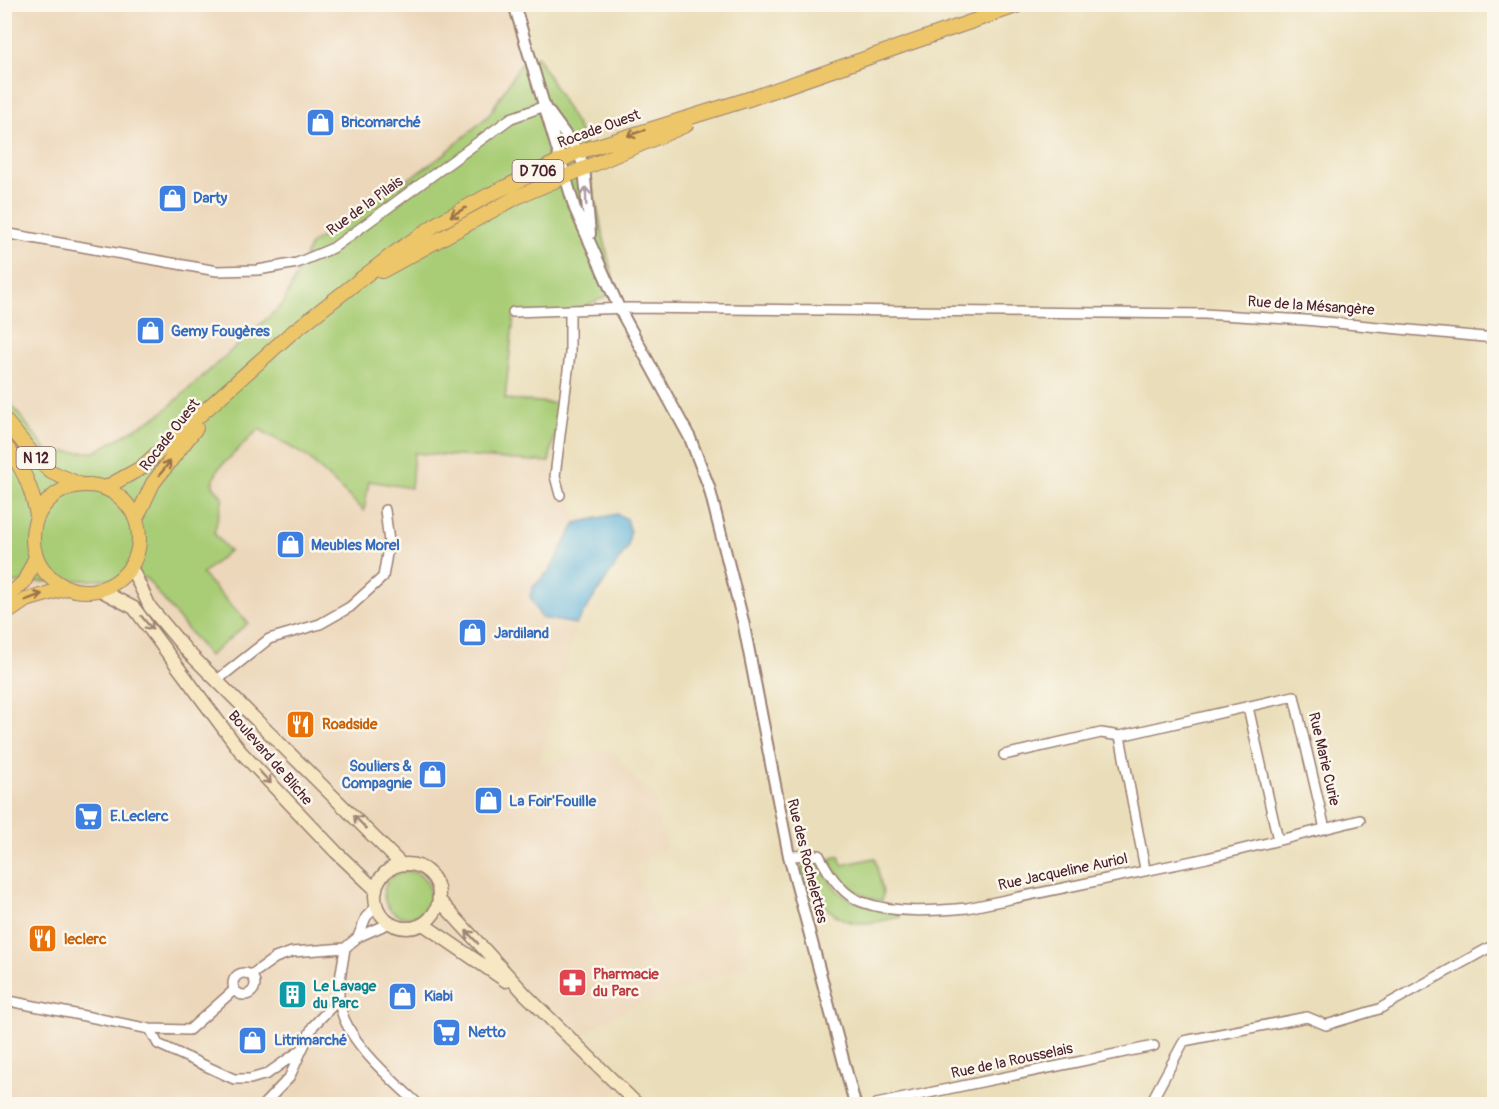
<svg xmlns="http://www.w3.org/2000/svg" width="1499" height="1109" viewBox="0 0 1499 1109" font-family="Pangolin,sans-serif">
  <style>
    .built { fill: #ecd7ba }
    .green { fill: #a9cd76; stroke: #7a7650; stroke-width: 1.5 }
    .water { fill: #5cb1d8; stroke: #536882; stroke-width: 1.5 }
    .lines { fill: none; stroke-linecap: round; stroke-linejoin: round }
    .minor-casing { stroke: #9a7e72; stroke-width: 12 }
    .tertiary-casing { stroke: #9a7e72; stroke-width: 14 }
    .secondary-casing { stroke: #9a7e72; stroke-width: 15 }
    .primary-casing { stroke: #9a7e72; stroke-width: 16 }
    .minor { stroke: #fff; stroke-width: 9 }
    .tertiary { stroke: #fff; stroke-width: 10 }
    .secondary { stroke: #f7e8c3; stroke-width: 12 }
    .primary { stroke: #ecc669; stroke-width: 14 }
    .oneway { stroke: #9b724a }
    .oneway2 { stroke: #ae9aa0 }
    .oneway3 { stroke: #a08477 }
    .labels { text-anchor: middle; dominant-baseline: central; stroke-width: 5; stroke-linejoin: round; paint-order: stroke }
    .shield { fill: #fbf7ec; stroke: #7f6065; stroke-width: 1.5 }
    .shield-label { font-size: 14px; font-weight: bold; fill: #4a1f2b }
    .shop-label { font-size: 15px; font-weight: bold; fill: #366cbe; stroke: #fbf7ec; text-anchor: start }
    .street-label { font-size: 15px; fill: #4a1f2b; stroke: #fbf7ec }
    .food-label { font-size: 15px; font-weight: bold; fill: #c56008; stroke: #fbf7ec; text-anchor: start }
    .health-label { font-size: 15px; font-weight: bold; fill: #be3a42; stroke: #fbf7ec; text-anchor: start }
    .culture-label { font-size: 15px; font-weight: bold; fill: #0d838f; stroke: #fbf7ec; text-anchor: start }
  </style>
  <rect width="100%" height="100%" fill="#fbf7ec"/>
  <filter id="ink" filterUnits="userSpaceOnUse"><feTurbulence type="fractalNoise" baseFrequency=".0167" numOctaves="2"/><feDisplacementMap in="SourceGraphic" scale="12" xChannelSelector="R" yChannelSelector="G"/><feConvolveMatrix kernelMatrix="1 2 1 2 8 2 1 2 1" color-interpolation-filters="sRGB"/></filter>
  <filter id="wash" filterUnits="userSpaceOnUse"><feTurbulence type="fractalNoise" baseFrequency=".008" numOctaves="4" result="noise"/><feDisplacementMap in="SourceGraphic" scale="24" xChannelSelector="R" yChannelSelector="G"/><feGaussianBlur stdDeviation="1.35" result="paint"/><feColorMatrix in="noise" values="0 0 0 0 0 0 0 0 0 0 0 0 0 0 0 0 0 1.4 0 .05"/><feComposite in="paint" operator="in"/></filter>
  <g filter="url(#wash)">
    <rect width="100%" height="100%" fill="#eadeba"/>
    <path class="built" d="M 5,5 L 505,5 L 520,51 L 520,65 L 490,115 L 441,157 L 311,244 L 283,304 L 162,413 L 95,452 L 48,452 L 5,395 Z
      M 259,429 L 306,456 L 363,511 L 369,481 L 414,453 L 549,462 L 569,487 L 576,523 L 550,570 L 533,587 L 567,624 L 576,624 L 539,766 L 609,748 L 656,802 L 667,848 L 635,866 L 657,929 L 723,897 L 751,964 L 626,1009 L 584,1035 L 626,1081 L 604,1104 L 5,1104 L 5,586 L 8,583 L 146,578 L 209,656 L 202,574 L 223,498 L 212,485 L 218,469 Z"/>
    <path class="green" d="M 537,56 L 579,129 L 616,292 L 566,315 L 514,315 L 505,399 L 561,404 L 549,462 L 414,453 L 411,488 L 369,481 L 364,511 L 306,456 L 259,429 L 218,469 L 212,484 L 223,498 L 214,533 L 229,551 L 202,574 L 248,623 L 209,656 L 146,578 L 8,583 L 5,586 L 4,395 L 48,452 L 95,452 L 162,413 L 283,304 L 311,244 L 441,157 L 489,115 L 520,65 Z
      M 839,856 L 842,865 L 875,858 L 883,893 L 882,901 C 856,897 841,881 828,860 Z
      M 814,862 C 825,869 829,883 839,892 C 853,904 880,907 898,912 L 900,917 C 882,921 856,928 839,917 C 828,910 819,901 808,895 L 801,868 L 803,865 Z
      M384 894a23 23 0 1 1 46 0a23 23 0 1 1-46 0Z"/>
    <path class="water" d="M 617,514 L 627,519 L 630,532 L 628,547 L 576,624 L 541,618 L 530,596 L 533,587 L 550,570 L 576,523 Z"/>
  </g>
  <g filter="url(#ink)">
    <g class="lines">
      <defs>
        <path id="minor" d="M 4,233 L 217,271 L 258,270 L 297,263 L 333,248 L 511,118 L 545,106
          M 513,312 L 629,308 L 1204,314 L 1305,320 L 1494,338
          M 560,495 L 555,476 L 570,354 L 570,310
          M 216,681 L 269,639 L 320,624 L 350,607 L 383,577 L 389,542 L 385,510
          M 1248,707 L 1278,840
          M 1120,736 L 1294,696 L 1325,829
          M 1004,755 L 1101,733 L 1120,736 L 1145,869
          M 789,856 L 819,855 C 828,873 842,895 862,902 C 894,914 934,911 967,908 L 1207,858 L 1360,820
          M 390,923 L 358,937 L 345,948 C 343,964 338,983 339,999 C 342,1038 391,1079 418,1104
          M 358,937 L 366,917 L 377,906
          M233 984a11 11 0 1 1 22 0a11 11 0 1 1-22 0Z
          M 251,975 L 275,958 L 292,952 L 345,948
          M 4,1000 L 150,1029 L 189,1030 L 234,990
          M 150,1029 L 158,1044 L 234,1079 L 250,1079 L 267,1074 L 301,1050
          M 264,1104 L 289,1078 L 313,1026 L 339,999
          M 876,1104 L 1154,1046
          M 1150,1104 L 1184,1041 L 1307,1017 L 1326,1025 L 1379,1009 L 1494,945"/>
        <path id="tertiary" d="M 514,4 L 575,209 L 619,308 L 690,438 L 709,487 L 743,621 L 789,856 L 855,1104
          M 548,111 L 578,152 L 584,167 L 590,234"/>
        <path id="secondary" d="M 131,567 L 150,607 L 187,651 L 401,864
          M 100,590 L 134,608 L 241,752 L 336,852 L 376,890
          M375 896a32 32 0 1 1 64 0a32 32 0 1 1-64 0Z
          M 440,901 L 526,995 L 637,1104
          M 423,924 L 506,981"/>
        <path id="primary" d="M 382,271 L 517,197 L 686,125
          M 4,419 L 35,457 L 51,472 L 79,484
          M 4,444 C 23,467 31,486 37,515
          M33 538a53 53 0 1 1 106 0a53 53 0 1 1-106 0Z
          M 105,488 L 141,468 L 289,335 L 393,254 L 438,223 L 489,195 L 578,152 L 752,98 L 1022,4
          M 136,519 L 153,483 L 196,428
          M 4,600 L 24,582 L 36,557
          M 4,615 L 26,600 L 67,588"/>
      </defs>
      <use href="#minor" class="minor-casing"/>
      <use href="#tertiary" class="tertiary-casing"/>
      <use href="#secondary" class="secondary-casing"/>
      <use href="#primary" class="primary-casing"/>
      <use href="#minor" class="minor"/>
      <use href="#tertiary" class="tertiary"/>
      <use href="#secondary" class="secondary"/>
      <use href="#primary" class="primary"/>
    </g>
    <defs><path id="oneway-shaft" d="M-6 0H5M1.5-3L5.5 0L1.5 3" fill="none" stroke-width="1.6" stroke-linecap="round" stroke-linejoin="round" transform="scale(1.5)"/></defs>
    <g class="oneway">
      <use href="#oneway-shaft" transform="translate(636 133) rotate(162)"/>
      <use href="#oneway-shaft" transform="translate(458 212) rotate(151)"/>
      <use href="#oneway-shaft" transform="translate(165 468) rotate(-52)"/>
      <use href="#oneway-shaft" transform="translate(34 597) rotate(-21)"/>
    </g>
    <use class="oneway2" href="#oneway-shaft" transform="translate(586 196) rotate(-92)"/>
    <g class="oneway3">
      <use href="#oneway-shaft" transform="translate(147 623) rotate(51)"/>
      <use href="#oneway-shaft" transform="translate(265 777) rotate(47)"/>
      <use href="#oneway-shaft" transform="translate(360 822) rotate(-134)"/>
      <use href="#oneway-shaft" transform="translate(472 937) rotate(-133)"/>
    </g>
  </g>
  <defs>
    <symbol id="shop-square" viewBox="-11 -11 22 22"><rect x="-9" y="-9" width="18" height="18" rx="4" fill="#3f7fe0" stroke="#fbf7ec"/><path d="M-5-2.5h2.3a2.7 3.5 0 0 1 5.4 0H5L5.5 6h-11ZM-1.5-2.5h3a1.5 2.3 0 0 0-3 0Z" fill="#fff"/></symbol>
    <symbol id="restaurant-square" viewBox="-11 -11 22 22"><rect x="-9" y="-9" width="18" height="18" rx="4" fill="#e8710a" stroke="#fbf7ec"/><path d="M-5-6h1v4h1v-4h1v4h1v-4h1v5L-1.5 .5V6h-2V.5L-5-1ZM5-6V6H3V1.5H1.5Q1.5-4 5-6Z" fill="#fff"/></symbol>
    <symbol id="supermarket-square" viewBox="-11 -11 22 22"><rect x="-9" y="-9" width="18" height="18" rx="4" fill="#3f7fe0" stroke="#fbf7ec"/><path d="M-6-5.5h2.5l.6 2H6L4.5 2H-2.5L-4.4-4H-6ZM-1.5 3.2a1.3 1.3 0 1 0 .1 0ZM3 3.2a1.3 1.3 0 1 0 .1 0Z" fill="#fff"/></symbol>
    <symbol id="pharmacy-square" viewBox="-11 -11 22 22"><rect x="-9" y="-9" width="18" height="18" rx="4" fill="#e0444e" stroke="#fbf7ec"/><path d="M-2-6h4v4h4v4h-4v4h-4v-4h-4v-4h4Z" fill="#fff"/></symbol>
    <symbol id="building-square" viewBox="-11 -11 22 22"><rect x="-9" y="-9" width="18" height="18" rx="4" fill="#0f9aa8" stroke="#fbf7ec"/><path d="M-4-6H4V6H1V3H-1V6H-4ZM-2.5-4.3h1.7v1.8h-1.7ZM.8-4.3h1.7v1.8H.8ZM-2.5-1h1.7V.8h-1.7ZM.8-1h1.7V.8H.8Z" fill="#fff"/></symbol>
  </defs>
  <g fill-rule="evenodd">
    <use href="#shop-square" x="304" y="106" width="33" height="33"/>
    <use href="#shop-square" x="156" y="182" width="33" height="33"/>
    <use href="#shop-square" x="134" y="314" width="33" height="33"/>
    <use href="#shop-square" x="274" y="528" width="33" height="33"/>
    <use href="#shop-square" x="456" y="616" width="33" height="33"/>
    <use href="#restaurant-square" x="284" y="708" width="33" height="33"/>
    <use href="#shop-square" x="416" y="758" width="33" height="33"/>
    <use href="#shop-square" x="472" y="784" width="33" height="33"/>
    <use href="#supermarket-square" x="72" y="800" width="33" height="33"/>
    <use href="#restaurant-square" x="26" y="922" width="33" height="33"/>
    <use href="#pharmacy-square" x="556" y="966" width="33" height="33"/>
    <use href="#building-square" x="276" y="978" width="33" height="33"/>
    <use href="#shop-square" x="386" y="980" width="33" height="33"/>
    <use href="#supermarket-square" x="430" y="1016" width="33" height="33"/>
    <use href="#shop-square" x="236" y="1024" width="33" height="33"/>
  </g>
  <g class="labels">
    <g class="shield">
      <rect x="512.5" y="160" width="51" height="22" rx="4.5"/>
      <rect x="16.5" y="447" width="39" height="22" rx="4.5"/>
    </g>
    <g class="shield-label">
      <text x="538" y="171">D 706</text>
      <text x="36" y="458">N 12</text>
    </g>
    <g class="shop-label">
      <text x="341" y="122">Bricomarché</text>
      <text x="193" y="198">Darty</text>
      <text x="171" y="331">Gemy Fougères</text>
      <text x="311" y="545">Meubles Morel</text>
      <text x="494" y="633">Jardiland</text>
      <text x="412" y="766" text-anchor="end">Souliers &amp;<tspan x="412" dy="17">Compagnie</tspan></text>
      <text x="509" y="801">La Foir'Fouille</text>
      <text x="110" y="816">E.Leclerc</text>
      <text x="424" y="996">Kiabi</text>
      <text x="468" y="1032">Netto</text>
      <text x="274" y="1040">Litrimarché</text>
    </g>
    <g class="street-label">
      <text transform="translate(599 129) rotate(-20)">Rocade Ouest</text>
      <text transform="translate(365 206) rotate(-36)">Rue de la Pilais</text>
      <text transform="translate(1311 306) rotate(4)">Rue de la Mésangère</text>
      <text transform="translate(170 435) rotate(-52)">Rocade Ouest</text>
      <text transform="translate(270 758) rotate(49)">Boulevard de Bliche</text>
      <text transform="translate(1324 759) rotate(77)">Rue Marie Curie</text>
      <text transform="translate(807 861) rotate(76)">Rue des Rochelettes</text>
      <text transform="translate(1063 872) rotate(-12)">Rue Jacqueline Auriol</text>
      <text transform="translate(1012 1061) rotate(-12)">Rue de la Rousselais</text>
    </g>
    <g class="food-label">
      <text x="322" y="724">Roadside</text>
      <text x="64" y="939">leclerc</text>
    </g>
    <g class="health-label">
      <text x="593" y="974">Pharmacie<tspan x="593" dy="17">du Parc</tspan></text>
    </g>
    <g class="culture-label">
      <text x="313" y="986">Le Lavage<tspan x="313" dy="17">du Parc</tspan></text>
    </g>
  </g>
  <rect width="1499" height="1109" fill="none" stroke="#fbf7ec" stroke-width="24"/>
</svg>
